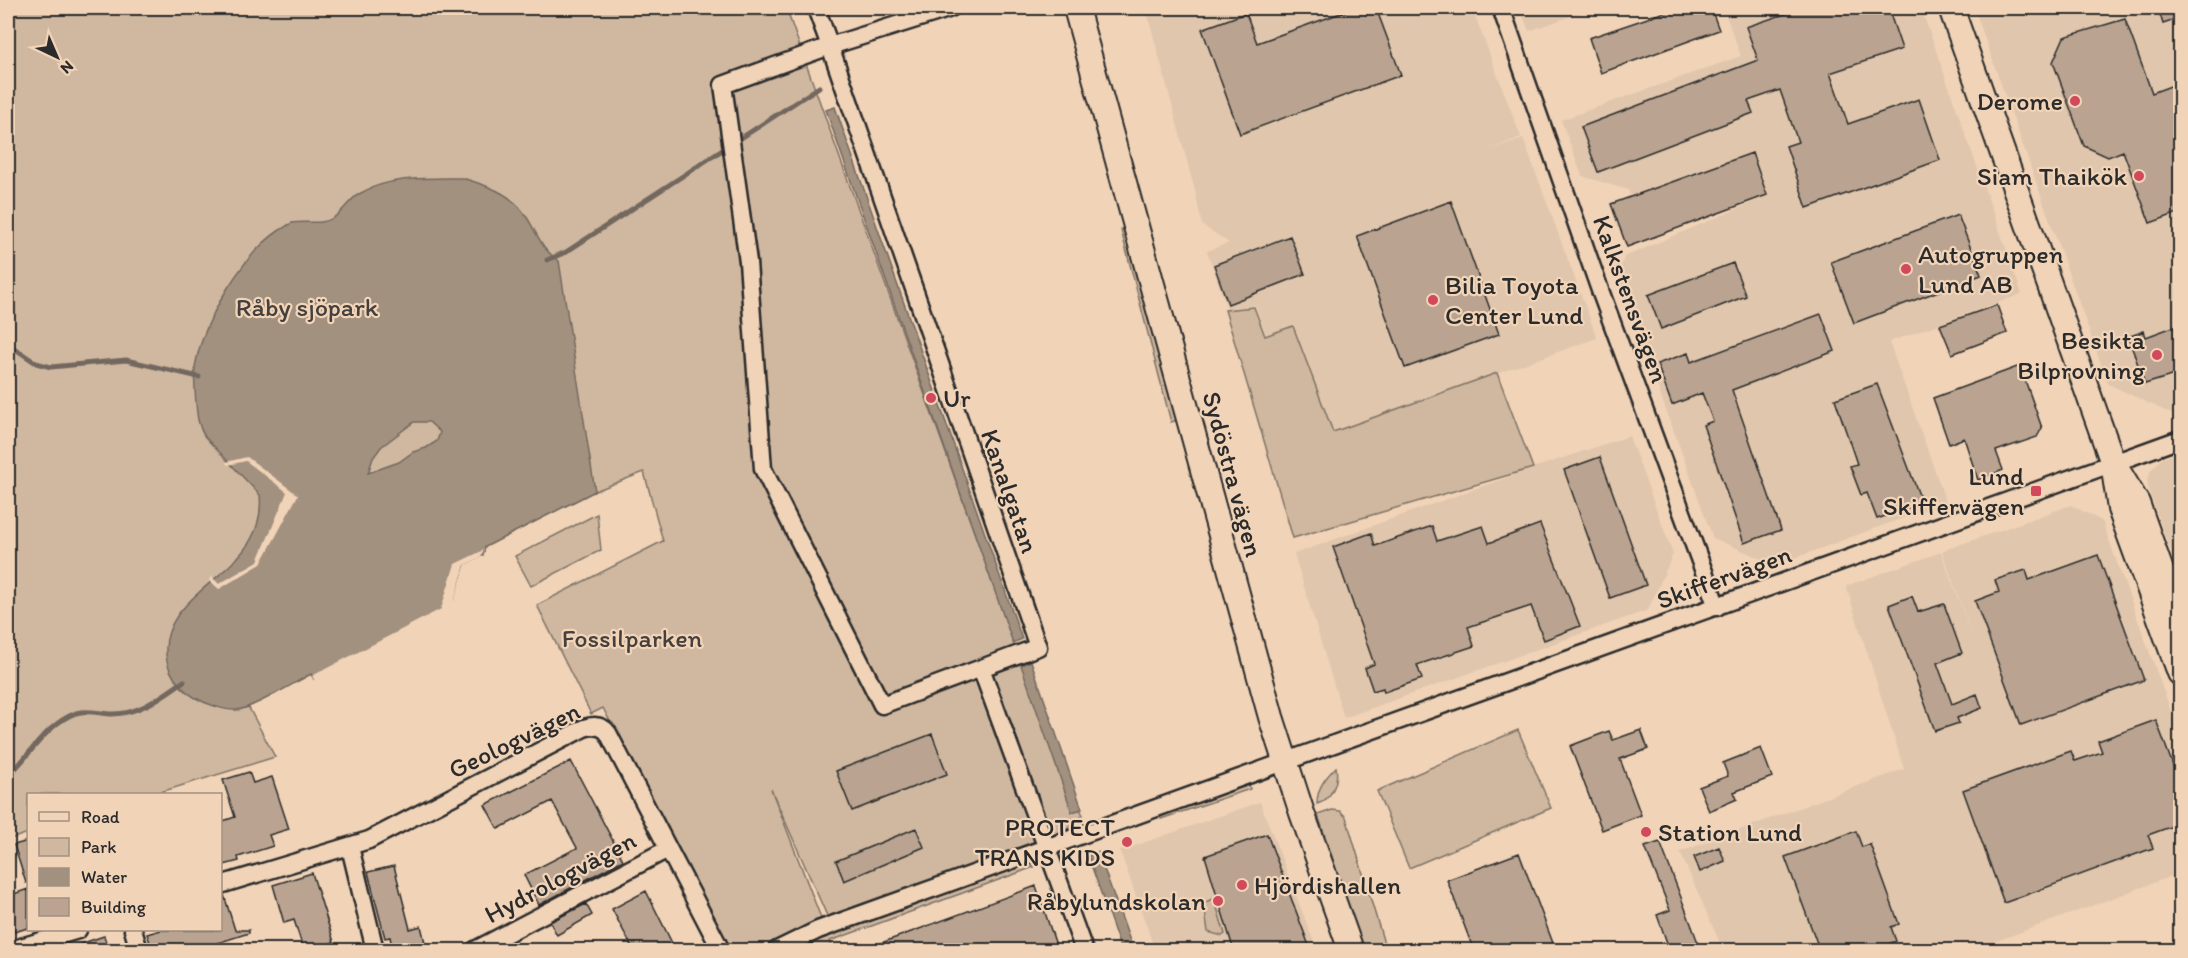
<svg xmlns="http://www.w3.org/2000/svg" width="2188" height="958" viewBox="0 0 2188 958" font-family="Itim,sans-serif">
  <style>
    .built { fill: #e0c6ac }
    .green { fill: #d0b8a0; stroke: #7e7266; stroke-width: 1.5 }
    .water { fill: #a39180; stroke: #73685e; stroke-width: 1.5; fill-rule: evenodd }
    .pier { fill: #f1d4b8 }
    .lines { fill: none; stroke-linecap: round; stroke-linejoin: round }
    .stream { stroke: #73685e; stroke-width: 5 }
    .building { fill: #baa491; stroke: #2b2b2b; stroke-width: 1.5 }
    .street-casing { stroke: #2b2b2b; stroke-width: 21 }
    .secondary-casing { stroke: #2b2b2b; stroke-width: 28 }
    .street { stroke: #f1d4b8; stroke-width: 16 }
    .secondary { stroke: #f1d4b8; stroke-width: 24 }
    .poi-dot { fill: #d1495b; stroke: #f1d4b8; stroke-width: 2 }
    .labels { text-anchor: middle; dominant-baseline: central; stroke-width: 4.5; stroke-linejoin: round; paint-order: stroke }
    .poi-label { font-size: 26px; fill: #2b2b2b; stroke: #f1d4b8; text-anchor: end }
    .street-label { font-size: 26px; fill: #2b2b2b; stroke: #f1d4b8 }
    .park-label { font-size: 26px; fill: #44403d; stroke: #f1d4b8 }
  </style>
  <rect width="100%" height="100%" fill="#f1d4b8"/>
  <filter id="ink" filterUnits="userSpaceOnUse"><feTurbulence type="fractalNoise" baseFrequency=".0167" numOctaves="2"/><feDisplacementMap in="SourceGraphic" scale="12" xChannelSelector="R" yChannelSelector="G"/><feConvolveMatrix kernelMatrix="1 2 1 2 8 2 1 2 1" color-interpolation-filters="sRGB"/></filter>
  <g filter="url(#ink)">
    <path class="built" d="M 1146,8 L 1472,8 L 1521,137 L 1488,150 L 1523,138 L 1597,338 L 1332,432 L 1294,325 L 1266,335 L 1255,305 L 1229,314 L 1207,251 L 1229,243 L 1202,225 L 1195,191 Z
      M 1520,8 L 1594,8 L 1529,31 Z
      M 1723,8 L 1921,8 L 2022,294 L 1889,342 L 1946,502 L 1776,565 L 1713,538 L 1618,279 L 1624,257 L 1767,196 L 1752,153 L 1631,197 L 1628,190 L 1582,176 L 1561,120 L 1741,56 Z
      M 1974,8 L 2180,8 L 2180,414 L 2176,416 L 2108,384 Z
      M 1629,436 L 1673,554 L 1648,610 L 1344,718 L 1294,554 L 1533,468 Z
      M 2180,452 L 2180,577 L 2149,492 L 2147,481 L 2151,470 L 2161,459 Z
      M 2071,505 L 2102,521 L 2180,736 L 2180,873 L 1973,950 L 1723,950 L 1680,852 L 1904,769 L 1846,586 L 1941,552 L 1976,646 L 1942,551 Z
      M 1260,802 L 1317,950 L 1155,950 L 1120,851 Z"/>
    <path class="green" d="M 8,8 L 786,8 L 1056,760 L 1083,815 L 1066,830 L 828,918 L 771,789 L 828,936 L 1029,864 L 1037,866 L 830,941 L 834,950 L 729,950 L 603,708 L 591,714 L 537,605 L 663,541 L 644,472 L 595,491 L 485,547 L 483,555 L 465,564 L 314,679 L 311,674 L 248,706 L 275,757 L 154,794 L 28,794 L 28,833 L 8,840 Z
      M 1126,229 L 1178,420 L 1171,422 L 1121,230 Z
      M 1254,307 L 1265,336 L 1293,326 L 1333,432 L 1497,373 L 1533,468 L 1293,538 L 1225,310 Z
      M 597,514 L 601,550 L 531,586 L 515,556 Z
      M 1518,730 L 1551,808 L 1409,868 L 1377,791 Z
      M 1336,767 C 1339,782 1331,800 1317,804 C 1317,788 1325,778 1336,767 Z
      M 1249,785 L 1250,789 L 1161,819 L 1160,815 Z
      M 1332,810 L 1340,811 L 1346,817 L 1386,950 L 1363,950 L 1318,815 Z
      M 1214,898 L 1225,934 L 1222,936 L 1208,932 L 1204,903 Z"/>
    <path class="water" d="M 835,107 L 1022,639 L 1013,643 L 826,110 Z
      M 462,178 C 486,185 512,193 526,216 C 538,234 540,248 559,261 L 595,491 L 485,547 L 483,555 L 465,564 L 451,608 L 314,679 L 311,674 C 294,683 254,708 237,710 C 224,711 204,703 194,697 C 181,689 170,675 167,661 C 157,608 218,585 244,550 C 257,533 262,516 260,495 L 205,437 C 198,426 197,416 196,403 C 195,389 193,375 196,362 C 205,318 243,254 280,230 C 284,228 289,224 292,223 C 305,220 321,226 333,218 C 343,212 349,200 359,194 C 389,176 429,178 462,178 ZM 414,422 L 429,422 L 440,432 L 437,441 L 426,448 L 413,452 L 399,462 L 368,473 L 373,458 L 381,447 Z
      M 1031,661 L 1082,809 L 1072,812 L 1021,665 Z
      M 1098,852 L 1133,949 L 1121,950 L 1088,856 Z"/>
    <path class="pier" d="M 247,457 L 298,495 L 261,564 L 219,589 L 209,580 L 212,577 L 219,584 L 258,561 L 287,492 L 246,461 L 228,465 L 226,463 L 226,462 Z
      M 484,550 L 481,557 L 465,565 L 454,601 L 456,601 L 454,609 L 315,681 L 312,676 L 441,609 L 455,564 Z"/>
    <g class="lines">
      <path class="stream" d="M 735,142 L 819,87
        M 547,260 L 566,252 L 727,147
        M 8,344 L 36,363 L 51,367 L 126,360 L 199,377
        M 8,776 C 30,756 46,724 76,713 C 89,709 100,714 113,714 C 140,714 162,696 184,681"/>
    </g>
    <path class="building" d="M 1355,8 L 1376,8 L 1401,75 L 1240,134 L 1202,29 L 1246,13 L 1257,43 Z
      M 1677,8 L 1711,8 L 1719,30 L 1601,73 L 1589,38 Z
      M 1803,8 L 1888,8 L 1902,49 L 1830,73 L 1848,124 L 1919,99 L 1940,160 L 1807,208 L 1786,146 L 1798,142 L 1780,90 L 1748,101 L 1753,113 L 1598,172 L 1581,127 L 1758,60 L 1746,27 Z
      M 2158,8 L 2181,8 L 2181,18 L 2163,24 Z
      M 2125,19 L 2152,93 L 2181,82 L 2181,212 L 2150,223 L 2123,151 L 2108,157 L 2084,146 L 2053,62 L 2064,37 Z
      M 1752,153 L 1767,195 L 1627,247 L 1611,204 Z
      M 1451,201 L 1499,334 L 1405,368 L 1357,236 Z
      M 1958,215 L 1981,275 L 1854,323 L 1831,262 Z
      M 1290,236 L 1305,274 L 1228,304 L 1214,265 Z
      M 1733,263 L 1746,296 L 1661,329 L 1648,295 Z
      M 1997,305 L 2007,333 L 1952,354 L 1940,325 Z
      M 1821,314 L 1835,351 L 1732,390 L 1781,530 L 1744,543 L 1703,425 L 1713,421 L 1702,393 L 1672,405 L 1657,364 L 1688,353 L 1691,362 Z
      M 2181,324 L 2181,373 L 2145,384 L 2128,337 L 2144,331 L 2146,337 Z
      M 2020,366 L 2042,428 L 2037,437 L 1996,451 L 2003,470 L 1978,480 L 1964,438 L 1949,444 L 1933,398 Z
      M 1877,384 L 1922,503 L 1877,519 L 1867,493 L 1861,495 L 1850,466 L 1857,464 L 1835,399 Z
      M 1600,457 L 1646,585 L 1610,598 L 1564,470 Z
      M 1540,524 L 1580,626 L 1544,640 L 1531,606 L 1468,627 L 1474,646 L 1417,665 L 1422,679 L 1384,692 L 1383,688 L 1373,691 L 1365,668 L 1374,664 L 1333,547 L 1371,533 L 1375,546 L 1432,526 L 1437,541 L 1483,526 L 1489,543 Z
      M 2098,555 L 2144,680 L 2021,725 L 1975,601 L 1999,592 L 1995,580 L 2026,570 L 2029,580 Z
      M 1912,596 L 1918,612 L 1944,604 L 1962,653 L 1937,663 L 1952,704 L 1977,694 L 1982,708 L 1957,718 L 1959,723 L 1935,731 L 1889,605 Z
      M 2156,720 L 2181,787 L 2181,823 L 2148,835 L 2153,848 L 2004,903 L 1963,790 L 2071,751 L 2075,761 L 2102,752 L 2098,741 Z
      M 1641,730 L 1648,749 L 1620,759 L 1641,815 L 1602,830 L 1570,746 L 1609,731 L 1613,740 Z
      M 932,734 L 947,774 L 852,811 L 836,771 Z
      M 1761,748 L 1772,777 L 1734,792 L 1737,799 L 1709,811 L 1699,787 L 1728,776 L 1723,763 Z
      M 571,761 L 623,860 L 539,905 L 524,875 L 577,848 L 552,801 L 498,829 L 485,805 Z
      M 249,772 L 253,783 L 272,777 L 289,829 L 269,835 L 273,846 L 238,857 L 239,861 L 220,866 L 220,822 L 235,817 L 223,780 Z
      M 916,828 L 924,847 L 844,881 L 836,861 Z
      M 1856,831 L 1862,847 L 1870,844 L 1899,924 L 1891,927 L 1896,941 L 1871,951 L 1820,951 L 1785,857 Z
      M 1267,834 L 1311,951 L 1234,951 L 1205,856 Z
      M 28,841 L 28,882 L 26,883 L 14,845 Z
      M 1660,842 L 1699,945 L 1686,951 L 1670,951 L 1657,915 L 1670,910 L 1645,847 Z
      M 1719,847 L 1725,861 L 1700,872 L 1694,857 Z
      M 1519,853 L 1556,951 L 1474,951 L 1447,880 Z
      M 394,866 L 410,929 L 421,926 L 427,951 L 393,951 L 390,937 L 385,938 L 368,872 Z
      M 312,873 L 334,942 L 304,951 L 294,920 L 284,923 L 273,885 Z
      M 1036,886 L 1058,951 L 866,951 L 865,949 Z
      M 28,889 L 28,928 L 14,932 L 8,910 L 8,896 Z
      M 646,891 L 676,951 L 634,951 L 612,909 Z
      M 220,895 L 224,895 L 235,930 L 249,930 L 249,933 L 192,951 L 153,951 L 147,934 L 161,930 L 220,930 Z
      M 586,904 L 592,915 L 557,935 L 550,922 Z
      M 104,936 L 109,951 L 68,951 L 68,948 Z"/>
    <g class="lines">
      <defs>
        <path id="street" d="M 816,8 L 830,46 L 1038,647 L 882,705 L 763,469 L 748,262 L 723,85 L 830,46 L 951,8
          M 1501,8 L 1601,293 L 1717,607
          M 981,668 L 1084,950
          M 350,847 L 375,950
          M 220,885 L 369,840 L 584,728 C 593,725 602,725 608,733 L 721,950
          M 133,930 L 139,950
          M 11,950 L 78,930
          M 475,950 L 668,849
          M 777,950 L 818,930 L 2180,439"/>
        <path id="secondary" d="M 1076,8 L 1271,717 L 1302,813 L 1351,950
          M 1951,8 L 2113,463 L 2120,509 L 2180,673
          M 2119,473 L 2137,503 L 2180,624"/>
      </defs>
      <use href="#street" class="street-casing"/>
      <use href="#secondary" class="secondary-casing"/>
      <use href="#street" class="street"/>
      <use href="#secondary" class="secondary"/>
    </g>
  </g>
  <g class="poi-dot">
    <circle cx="2075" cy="101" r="6"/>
    <circle cx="2139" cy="176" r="6"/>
    <circle cx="1906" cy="269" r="6"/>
    <circle cx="1433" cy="300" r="6"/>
    <circle cx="2157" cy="355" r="6"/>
    <circle cx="931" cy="398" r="6"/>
    <rect x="2030" y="485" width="12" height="12" rx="3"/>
    <circle cx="1646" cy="832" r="6"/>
    <circle cx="1127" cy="842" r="6"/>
    <circle cx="1242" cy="885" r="6"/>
    <circle cx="1218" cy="901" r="6"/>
  </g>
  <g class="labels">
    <g class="poi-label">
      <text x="2063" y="101">Derome</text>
      <text x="2127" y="176">Siam Thaikök</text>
      <text x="1918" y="254" text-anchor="start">Autogruppen<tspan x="1918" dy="30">Lund AB</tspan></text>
      <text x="1445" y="285" text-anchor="start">Bilia Toyota<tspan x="1445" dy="30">Center Lund</tspan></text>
      <text x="2145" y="340">Besikta<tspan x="2145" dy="30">Bilprovning</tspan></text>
      <text x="943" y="398" text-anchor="start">Ur</text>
      <text x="2024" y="476">Lund<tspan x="2024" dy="30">Skiffervägen</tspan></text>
      <text x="1115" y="827">PROTECT<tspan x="1115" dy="30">TRANS KIDS</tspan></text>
      <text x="1658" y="832" text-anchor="start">Station Lund</text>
      <text x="1254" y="885" text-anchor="start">Hjördishallen</text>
      <text x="1206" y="901">Råbylundskolan</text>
    </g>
    <g class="street-label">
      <text transform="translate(1631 299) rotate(70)">Kalkstensvägen</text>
      <text transform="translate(1233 474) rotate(75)">Sydöstra vägen</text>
      <text transform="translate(1010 491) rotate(71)">Kanalgatan</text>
      <text transform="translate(1724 577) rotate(-20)">Skiffervägen</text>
      <text transform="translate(514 740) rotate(-26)">Geologvägen</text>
      <text transform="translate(560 877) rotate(-28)">Hydrologvägen</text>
    </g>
    <g class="park-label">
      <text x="307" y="307">Råby sjöpark</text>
      <text x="632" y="638">Fossilparken</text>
    </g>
  </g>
  <rect width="2188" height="958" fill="none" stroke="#f1d4b8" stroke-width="30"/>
  <rect x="15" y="15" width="2158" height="928" fill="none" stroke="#2b2b2b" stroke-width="2" filter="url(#ink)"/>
  <rect x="27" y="793" width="195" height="138" fill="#f1d4b8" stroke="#a29080" stroke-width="1.5"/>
  <rect x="39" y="812" width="30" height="9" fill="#f1d4b8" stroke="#a29080" stroke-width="1.5"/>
  <text x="81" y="823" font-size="18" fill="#2b2b2b">Road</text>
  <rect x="39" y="838" width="30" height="18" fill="#d0b8a0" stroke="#a29080" stroke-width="1.5"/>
  <text x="81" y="853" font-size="18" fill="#2b2b2b">Park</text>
  <rect x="39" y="868" width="30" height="18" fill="#a39180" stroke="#a29080" stroke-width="1.5"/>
  <text x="81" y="883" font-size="18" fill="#2b2b2b">Water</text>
  <rect x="39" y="898" width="30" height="18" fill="#baa491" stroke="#a29080" stroke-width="1.5"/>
  <text x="81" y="913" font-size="18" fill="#2b2b2b">Building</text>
  <g transform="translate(57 57) rotate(136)" stroke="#f1d4b8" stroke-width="4.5" paint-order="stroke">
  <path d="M0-4.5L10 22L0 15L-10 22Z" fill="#2b2b2b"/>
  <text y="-9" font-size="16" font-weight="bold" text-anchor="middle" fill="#2b2b2b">N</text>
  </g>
</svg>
